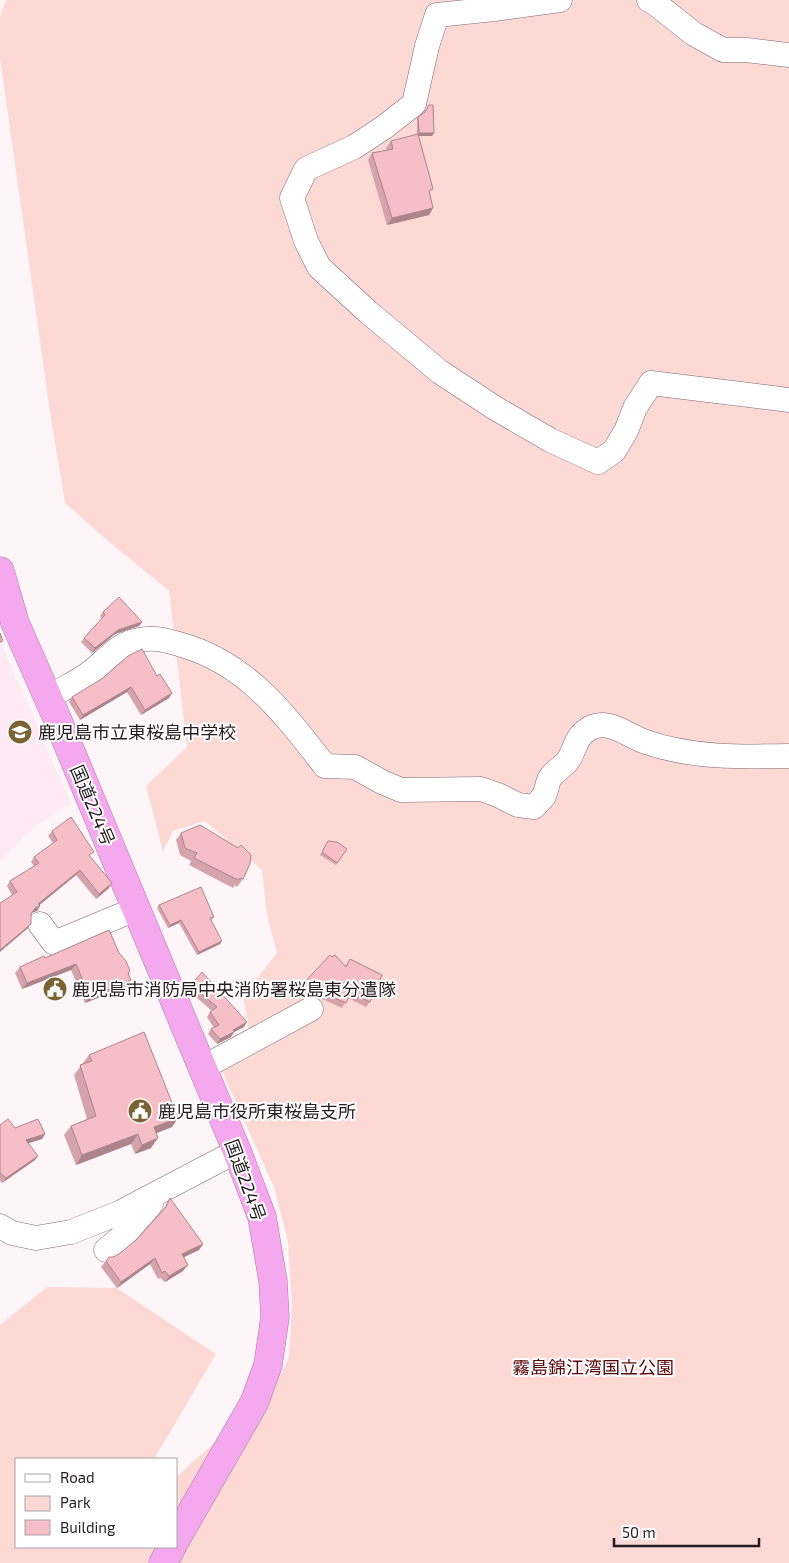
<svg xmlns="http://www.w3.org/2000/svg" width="789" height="1563" viewBox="0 0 789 1563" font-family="'Exo 2','Noto Sans JP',sans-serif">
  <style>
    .built { fill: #fdeaf3 }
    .green { fill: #fcd9d5 }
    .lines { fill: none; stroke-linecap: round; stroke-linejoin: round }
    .minor-casing { stroke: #7d6872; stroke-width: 25 }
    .highway-casing { stroke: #ac77a5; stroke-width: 29 }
    .minor { stroke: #fff; stroke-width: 24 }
    .highway { stroke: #f4a8ed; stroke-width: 28 }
    .wall { fill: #d4a3ab }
    .shaded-wall { fill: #ac858b }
    .building { fill: #f6bec7; stroke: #ac858b }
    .labels { text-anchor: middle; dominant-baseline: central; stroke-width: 4; stroke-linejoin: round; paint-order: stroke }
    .poi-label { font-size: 18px; fill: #251c20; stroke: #fff; text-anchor: start }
    .street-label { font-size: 18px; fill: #251c20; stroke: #fff }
    .park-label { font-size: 18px; fill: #560609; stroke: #fff }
  </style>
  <rect width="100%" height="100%" fill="#fef5f9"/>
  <path class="built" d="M 0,638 L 8,660 L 71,804 L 34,827 L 0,862 Z"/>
  <path class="green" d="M 6,0 L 789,0 L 789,1563 L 0,1563 L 0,1325 L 47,1287 L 117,1288 L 216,1354 L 154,1459 L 16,1459 L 16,1547 L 176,1547 L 176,1477 L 273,1391 L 289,1357 L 292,1306 L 288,1241 L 274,1187 L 221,1069 L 253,1051 L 243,996 L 277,953 L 267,915 L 262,870 L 205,821 L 173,831 L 163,852 L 146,786 L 187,747 L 169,591 L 108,541 L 65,503 L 51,419 L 0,58 L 0,17 Z"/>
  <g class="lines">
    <defs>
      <path id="minor" d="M 560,0 L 494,9 L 437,15 L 427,46 L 414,104 L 383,128 L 354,147 L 306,169 L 292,198 L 306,241 L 319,267 L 368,312 L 440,372 L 495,408 L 550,440 L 598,462 L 614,451 L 626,431 L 635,408 L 651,383 L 789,400
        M 649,0 L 656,4 L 694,34 L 723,50 L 746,50 L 789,55
        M 48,698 C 62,689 78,682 91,672 C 105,661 116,646 134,641 C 152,636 165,640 182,645 C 248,664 285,715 325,766 L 355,767 L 382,782 L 401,790 L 481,789 L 498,795 L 518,805 L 534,807 C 537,803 541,800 544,796 C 547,790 547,783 550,778 C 555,770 565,766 569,759 C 575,749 576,737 587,730 C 607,716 627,736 646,742 C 692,758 741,757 789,756
        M 40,924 L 54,943 L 136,909
        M 202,1068 L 311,1009
        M 0,1226 L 12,1233 L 36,1238 L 71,1232 L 119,1213 L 237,1151
        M 106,1250 L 124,1235 L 151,1204 L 152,1198"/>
      <path id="highway" d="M 0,571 L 15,623 L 56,716 L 237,1151 L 262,1217 L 273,1281 L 275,1317 L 268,1365 L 254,1403 L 176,1539
        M 163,1563 L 172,1547"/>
    </defs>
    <use href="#minor" class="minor-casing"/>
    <use href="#highway" class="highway-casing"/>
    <use href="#minor" class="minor"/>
    <use href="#highway" class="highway"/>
  </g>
  <path class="wall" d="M 418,117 L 434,133 L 432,136 L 418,136 L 433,208 L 429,215 L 387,225 L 368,160 L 372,153 L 387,150 L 386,148 L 391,141 L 417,135 L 417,119 Z
    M 103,612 L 142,622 L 139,626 L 115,634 L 92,653 L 81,642 L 84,638 L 102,619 L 100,616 Z
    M 157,676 L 172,693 L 169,698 L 141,715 L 127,692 L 80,720 L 69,702 L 72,697 Z
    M 52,831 L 90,857 L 109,888 L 96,899 L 76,875 L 39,905 L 37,911 L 31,913 L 31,924 L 27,929 L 12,895 L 7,886 L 10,881 L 34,866 L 31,862 L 34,857 L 53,843 L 48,836 Z
    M 181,833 L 243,879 L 237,887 L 235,885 L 233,888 L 189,865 L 191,861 L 180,855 L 176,840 Z
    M 328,841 L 347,849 L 336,865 L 320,855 Z
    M 159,905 L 214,917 L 211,920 L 222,941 L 220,944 L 197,955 L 179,923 L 168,928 L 157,908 Z
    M 332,957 L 346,966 L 350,959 L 370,1002 L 366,1007 L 348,998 L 342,1008 L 316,996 L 311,995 L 305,997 L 298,990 L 302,985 Z
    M 45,958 L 128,975 L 131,980 L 126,987 L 85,1003 L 71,970 L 22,989 L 15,973 L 20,967 Z
    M 191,985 L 244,1027 L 234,1032 L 231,1037 L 217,1044 L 208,1034 L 211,1029 L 214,1028 L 207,1017 L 210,1012 L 212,1011 L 188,990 Z
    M 89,1055 L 178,1118 L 172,1127 L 156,1133 L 151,1148 L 135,1154 L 131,1144 L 76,1165 L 64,1135 L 71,1126 L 87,1119 L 74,1075 Z
    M 0,1125 L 45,1134 L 42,1139 L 28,1143 L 35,1160 L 2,1183 L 0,1181 Z
    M 170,1198 L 203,1244 L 199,1250 L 184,1257 L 183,1271 L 165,1282 L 160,1278 L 158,1279 L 150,1264 L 117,1288 L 101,1267 L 109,1257 L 113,1257 L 119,1254 L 137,1239 L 163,1210 Z"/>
  <path class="shaded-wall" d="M 419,133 L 434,133 L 432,136 L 417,136 Z
    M 433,208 L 429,215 L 387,225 L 392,218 Z
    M 142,622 L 139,626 L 115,634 L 92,653 L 95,648 L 118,630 Z
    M 131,687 L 127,692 L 80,720 L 83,715 Z
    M 172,693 L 169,698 L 141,715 L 145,710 Z
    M 80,870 L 76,875 L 36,908 L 40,906 L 37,911 L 31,913 L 38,904 Z
    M 112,883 L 109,888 L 96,899 L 99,894 Z
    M 181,920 L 179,923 L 168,928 L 170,925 Z
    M 31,924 L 27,929 L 0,952 L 0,950 Z
    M 222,941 L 220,944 L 197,955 L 199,952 Z
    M 76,964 L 71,970 L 22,989 L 27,983 Z
    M 131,980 L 126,987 L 85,1003 L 90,997 Z
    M 314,990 L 319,991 L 316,996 L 311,995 L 305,997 L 308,992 Z
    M 247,1022 L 244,1027 L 234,1032 L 231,1037 L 217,1044 L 220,1039 L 233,1030 Z
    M 178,1118 L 172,1127 L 147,1137 L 154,1127 Z
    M 45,1134 L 42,1139 L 23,1145 L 26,1140 Z
    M 138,1134 L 131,1144 L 76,1165 L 82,1155 Z
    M 158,1138 L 151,1148 L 135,1154 L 142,1145 Z
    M 38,1156 L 35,1160 L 2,1183 L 6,1178 Z
    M 203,1244 L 199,1250 L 178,1260 L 182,1254 Z
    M 155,1258 L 150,1264 L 117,1288 L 121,1282 Z
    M 188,1265 L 183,1271 L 165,1282 L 169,1276 Z"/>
  <path class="building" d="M 429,105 L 433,105 L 434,133 L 419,133 L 418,117 L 425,112 Z
    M 418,134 L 433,189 L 429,191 L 433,208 L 392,218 L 372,153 L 393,149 L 391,141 Z
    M 119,597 L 142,622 L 118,630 L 95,648 L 84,638 L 105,615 L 103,612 Z
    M 0,633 L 3,641 L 0,642 Z
    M 142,649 L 157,676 L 160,674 L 172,693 L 145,710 L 131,687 L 83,715 L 72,697 L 103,678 L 128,656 Z
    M 71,817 L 94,852 L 89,855 L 112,883 L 99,894 L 80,870 L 38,904 L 40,906 L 35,908 L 31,914 L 31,924 L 0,950 L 0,903 L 17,892 L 10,881 L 39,863 L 34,857 L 57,840 L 52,831 Z
    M 200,825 L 238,848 L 241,845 L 251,855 L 250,864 L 243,879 L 240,878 L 238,880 L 194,858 L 197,853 L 185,848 L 181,833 Z
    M 328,841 L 337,842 L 347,849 L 337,863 L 322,852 Z
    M 201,887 L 214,917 L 210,918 L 222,941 L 199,952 L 181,920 L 170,925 L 159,905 Z
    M 109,930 L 119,953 L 126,961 L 130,971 L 128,973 L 131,980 L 90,997 L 76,964 L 27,983 L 20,967 L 44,956 L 45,958 Z
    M 330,955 L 332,957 L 335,955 L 346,967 L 350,959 L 382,975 L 370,1002 L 351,993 L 346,1003 L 319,991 L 314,990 L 308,992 L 302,985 Z
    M 202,972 L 247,1022 L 233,1030 L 234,1032 L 220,1039 L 211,1029 L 219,1025 L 210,1012 L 217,1007 L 191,985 Z
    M 144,1032 L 178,1118 L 154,1127 L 158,1138 L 142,1145 L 138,1134 L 82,1155 L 71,1126 L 96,1116 L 80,1065 L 92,1061 L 89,1055 Z
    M 8,1119 L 15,1128 L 38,1119 L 45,1134 L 26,1140 L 38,1156 L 6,1178 L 0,1173 L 0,1125 Z
    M 170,1198 L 203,1244 L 182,1254 L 188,1265 L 169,1276 L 165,1271 L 162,1273 L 155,1258 L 121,1282 L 106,1261 L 109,1257 L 113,1257 L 119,1254 L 137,1239 L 166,1207 Z"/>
  <defs>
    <symbol id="school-disc" viewBox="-11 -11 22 22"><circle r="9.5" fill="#7b6233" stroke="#fff"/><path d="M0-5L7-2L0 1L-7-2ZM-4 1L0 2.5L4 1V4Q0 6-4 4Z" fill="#fff"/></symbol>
    <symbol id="civic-disc" viewBox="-11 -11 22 22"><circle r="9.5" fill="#7b6233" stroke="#fff"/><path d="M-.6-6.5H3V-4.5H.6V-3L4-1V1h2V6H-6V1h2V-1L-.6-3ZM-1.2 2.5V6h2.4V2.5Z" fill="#fff"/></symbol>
  </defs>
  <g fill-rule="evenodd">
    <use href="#school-disc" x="6" y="718" width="28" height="28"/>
    <use href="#civic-disc" x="41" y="975" width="28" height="28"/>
    <use href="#civic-disc" x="126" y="1097" width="28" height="28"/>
  </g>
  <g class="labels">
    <g class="poi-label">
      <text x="38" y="732">鹿児島市立東桜島中学校</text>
      <text x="72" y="989">鹿児島市消防局中央消防署桜島東分遣隊</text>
      <text x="158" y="1111">鹿児島市役所東桜島支所</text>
    </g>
    <g class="street-label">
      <text transform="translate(93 805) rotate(67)">国道224号</text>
      <text transform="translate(246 1180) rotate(70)">国道224号</text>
    </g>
    <g class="park-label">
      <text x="593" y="1367">霧島錦江湾国立公園</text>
    </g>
  </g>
  <rect x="15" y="1458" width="162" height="90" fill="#ffffff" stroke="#a8a4a6"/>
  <rect x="25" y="1474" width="25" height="8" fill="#ffffff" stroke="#a8a4a6"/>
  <text x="60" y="1483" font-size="15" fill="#251c20">Road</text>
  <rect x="25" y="1496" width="25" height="15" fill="#fcd9d5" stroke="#a8a4a6"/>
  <text x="60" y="1508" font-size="15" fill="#251c20">Park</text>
  <rect x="25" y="1520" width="25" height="15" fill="#f6bec7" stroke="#a8a4a6"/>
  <text x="60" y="1533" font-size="15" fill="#251c20">Building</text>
  <path d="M614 1538v8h145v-8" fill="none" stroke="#251c20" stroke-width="2.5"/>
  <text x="622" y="1538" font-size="15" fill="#251c20" stroke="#ffffff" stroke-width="4" paint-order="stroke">50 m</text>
</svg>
